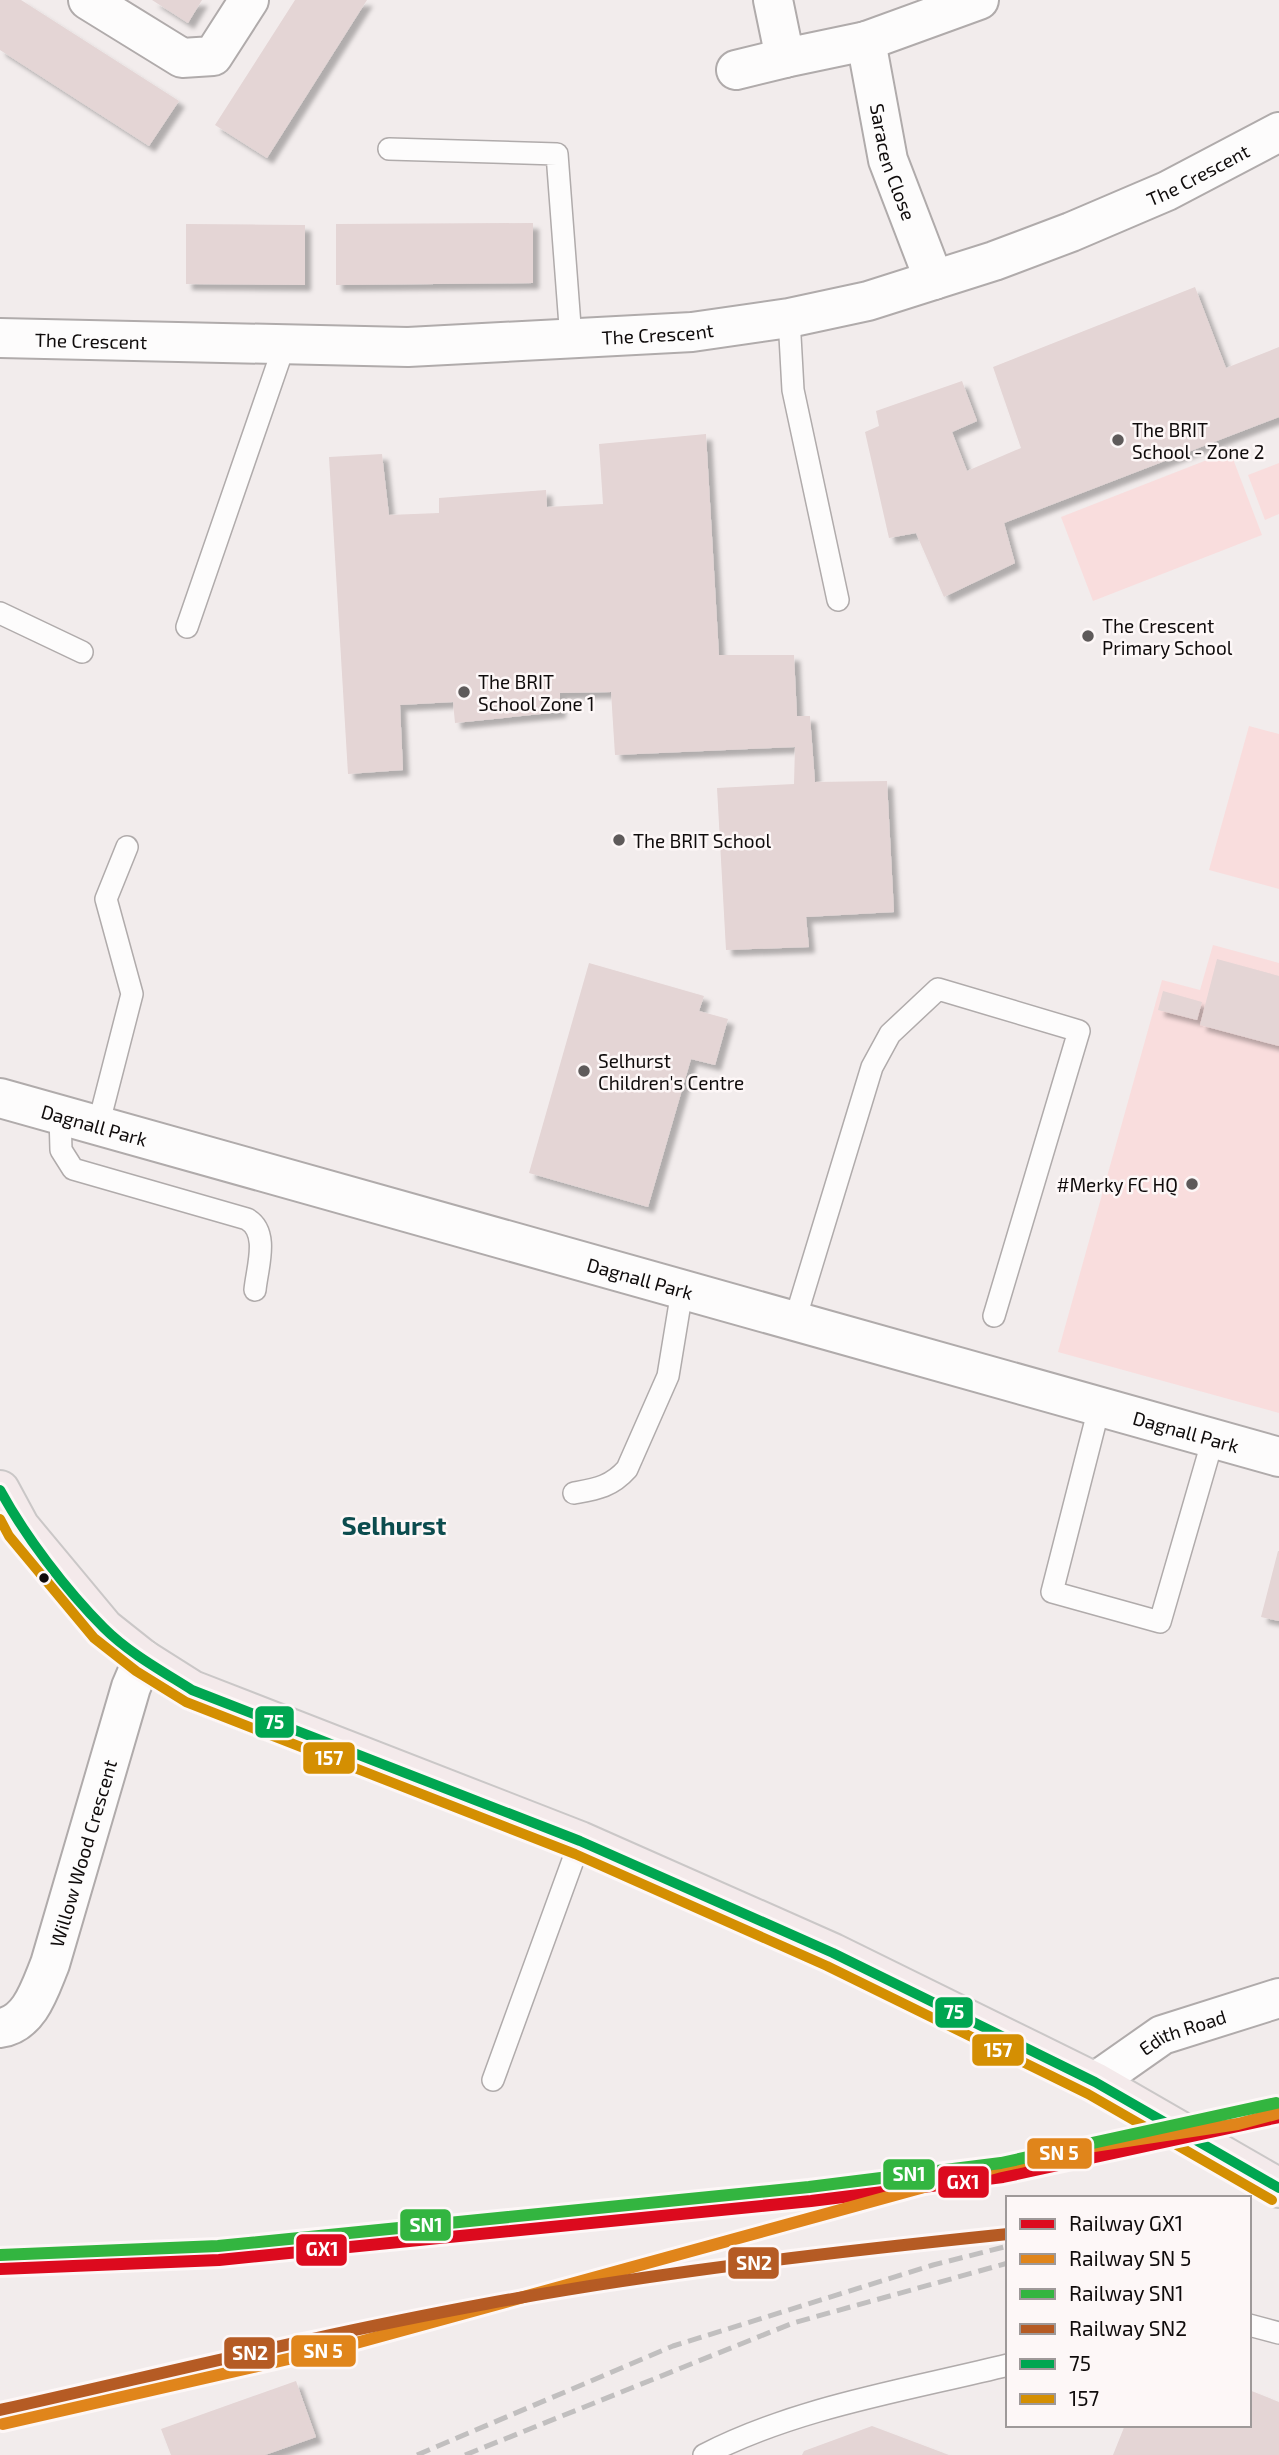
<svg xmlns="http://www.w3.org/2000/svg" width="1279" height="2455" viewBox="0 0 1279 2455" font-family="'Exo 2',sans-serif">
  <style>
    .green { fill: #f9dddd }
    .building { fill: #e4d5d5; filter: url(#shadow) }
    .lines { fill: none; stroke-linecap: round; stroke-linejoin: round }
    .lane-casing { stroke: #b0abab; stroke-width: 24 }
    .street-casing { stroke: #b0abab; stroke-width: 42 }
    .primary-casing { stroke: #cac7c7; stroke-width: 42 }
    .lane { stroke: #fdfcfc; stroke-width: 21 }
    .street { stroke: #fdfcfc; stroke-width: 38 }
    .primary { stroke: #f4eaeb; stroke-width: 38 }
    .rail { stroke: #c1bfbf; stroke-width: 5; stroke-dasharray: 14 7; stroke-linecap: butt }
    .bus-1-casing { stroke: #fdf7f7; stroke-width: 16 }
    .bus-2-casing { stroke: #fdf7f7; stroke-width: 16 }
    .bus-1 { stroke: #00a651; stroke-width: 10 }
    .bus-2 { stroke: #d48f02; stroke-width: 10 }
    .rail-1-casing { stroke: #fdf7f7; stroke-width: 18 }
    .rail-2-casing { stroke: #fdf7f7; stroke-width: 18 }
    .rail-3-casing { stroke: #fdf7f7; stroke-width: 18 }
    .rail-4-casing { stroke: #fdf7f7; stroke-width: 18 }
    .rail-1 { stroke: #dc0a1e; stroke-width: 12 }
    .rail-2 { stroke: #e0851b; stroke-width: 12 }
    .rail-3 { stroke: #33b540; stroke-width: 12 }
    .rail-4 { stroke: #b55b24; stroke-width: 12 }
    .poi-dot { fill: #5e5a5a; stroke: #fdf7f7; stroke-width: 2.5 }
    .bus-dot { fill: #0f0b0b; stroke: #fdf7f7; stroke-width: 2.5 }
    .labels { text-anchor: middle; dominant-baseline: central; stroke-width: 5; stroke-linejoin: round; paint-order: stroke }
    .street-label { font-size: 19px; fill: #0f0b0b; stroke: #fdf7f7 }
    .poi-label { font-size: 19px; fill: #0f0b0b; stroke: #fdf7f7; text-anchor: start }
    .district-label { font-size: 26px; font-weight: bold; fill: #0c4c4e; stroke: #fdf7f7 }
    .line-badge { stroke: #fdf7f7; stroke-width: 2.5 }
    .badge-label { font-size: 19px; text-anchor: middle; font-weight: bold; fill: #fff }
  </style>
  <defs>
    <filter id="shadow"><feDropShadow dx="6" dy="6" stdDeviation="2" flood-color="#0004"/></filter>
  </defs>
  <rect width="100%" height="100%" fill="#f2ecec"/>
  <path class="green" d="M 1230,451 L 1262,535 L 1093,601 L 1061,517 Z
    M 1279,463 L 1279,514 L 1265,520 L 1248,475 Z
    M 1249,726 L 1279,734 L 1279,889 L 1209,870 Z
    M 1213,945 L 1279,963 L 1279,1413 L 1058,1352 L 1162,980 L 1200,990 Z"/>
  <path class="building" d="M 0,0 L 21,0 L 179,101 L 149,146 L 0,50 Z
    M 152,0 L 202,0 L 188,23 Z
    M 295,0 L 367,0 L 267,158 L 215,125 Z
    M 533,223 L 533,283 L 336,285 L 336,224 Z
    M 186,224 L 305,225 L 305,285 L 186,284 Z
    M 1195,287 L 1226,368 L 1279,347 L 1279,417 L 1004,523 L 1015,563 L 944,597 L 916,533 L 889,538 L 865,432 L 879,426 L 876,411 L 962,381 L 977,421 L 952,432 L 967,471 L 1021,448 L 993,367 Z
    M 706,434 L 719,655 L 794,655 L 797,716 L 810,716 L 815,782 L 887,781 L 894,912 L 806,917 L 809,947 L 726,950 L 717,788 L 794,784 L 795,747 L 615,755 L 611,692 L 560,693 L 560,712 L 455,723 L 453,702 L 400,705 L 403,770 L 348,774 L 329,457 L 382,454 L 389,515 L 439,513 L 439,498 L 546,490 L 547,507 L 603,504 L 599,444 Z
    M 1217,959 L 1279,976 L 1279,1046 L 1200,1025 Z
    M 589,963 L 704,996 L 699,1011 L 728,1019 L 715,1065 L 691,1059 L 648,1207 L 529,1173 Z
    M 1163,991 L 1202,1002 L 1197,1020 L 1158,1010 Z
    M 1278,1551 L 1279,1551 L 1279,1621 L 1261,1617 Z
    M 296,2381 L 316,2437 L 265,2455 L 171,2455 L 161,2429 Z
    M 1249,2390 L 1279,2402 L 1279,2455 L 1113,2455 L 1125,2425 L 1249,2425 Z
    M 872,2426 L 949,2455 L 802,2455 L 804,2451 Z"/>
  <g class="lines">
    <defs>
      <path id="lane" d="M 389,149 L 557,154 L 571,339
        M 789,318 L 793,390 L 838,600
        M 0,613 L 82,652
        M 187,627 L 284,346
        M 60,1115 L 61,1150 L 73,1169 L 247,1219 C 270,1232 257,1268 255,1290
        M 98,1126 L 132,994 L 106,899 L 127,847
        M 794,1323 L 872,1067 L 890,1034 L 938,989 L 1079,1031 L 994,1316
        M 1099,1408 L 1052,1592 L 1160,1622 L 1213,1439
        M 574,1493 C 596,1489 611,1487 627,1469 L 668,1376 L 682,1291
        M 493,2080 L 580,1841
        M 1249,2325 L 1279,2333
        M 704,2455 C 797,2407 907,2390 1008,2365"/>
      <g id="street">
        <path d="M 88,0 L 182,58 L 213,56 L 249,0"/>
        <path d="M 773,0 L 785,58 L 866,41 L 979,0"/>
        <path id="s1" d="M 866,41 L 888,160 L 934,280"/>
        <path d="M 736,70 L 785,58"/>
        <path id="s2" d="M 0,338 L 408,347 L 692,332 L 789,318 L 868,301 L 994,261 L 1071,232 L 1167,191 L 1279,132"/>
        <path id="s3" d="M 0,1098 L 1279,1457"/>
        <path id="s4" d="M 0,2028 C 30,2024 40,1988 50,1964 L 131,1687 L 143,1659"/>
        <path id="s5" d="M 1095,2082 L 1162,2035 L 1279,1998"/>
      </g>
      <path id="primary" d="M 0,1490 L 20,1527 L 104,1628 L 143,1659 L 192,1690 L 580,1841 L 833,1953 L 1095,2082 L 1279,2188"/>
    </defs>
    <use href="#lane" class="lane-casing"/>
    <use href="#street" class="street-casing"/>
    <use href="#primary" class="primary-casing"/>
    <use href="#lane" class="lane"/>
    <use href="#street" class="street"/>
    <use href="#primary" class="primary"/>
    <path class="rail" d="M 417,2455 L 673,2346 L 933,2265 L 1008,2246
      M 465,2455 L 793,2323 L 1008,2263"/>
    <defs>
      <path id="bus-1" d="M 0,1490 C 25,1536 66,1590 104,1628 C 129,1653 162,1671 192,1690 L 580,1841 L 833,1953 L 1095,2082 L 1279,2188"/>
      <path id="bus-2" d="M 0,1519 L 9,1536 L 94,1638 L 136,1671 L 186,1702 L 575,1854 L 827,1966 L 1088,2094 L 1272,2200"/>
    </defs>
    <use href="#bus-1" class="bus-1-casing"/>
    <use href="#bus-2" class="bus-2-casing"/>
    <use href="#bus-1" class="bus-1"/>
    <use href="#bus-2" class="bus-2"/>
    <defs>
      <path id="rail-1" d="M 0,2269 L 219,2260 L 811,2201 L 1003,2177 L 1279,2117"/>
      <path id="rail-2" d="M 3,2424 L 345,2346 L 997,2167 L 1094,2146 L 1238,2124 L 1279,2113"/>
      <path id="rail-3" d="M 0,2255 L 218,2246 L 809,2187 L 1001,2163 L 1276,2103"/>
      <path id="rail-4" d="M 0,2410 C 161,2374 322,2334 485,2304 C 658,2272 833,2252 1008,2234"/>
    </defs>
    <use href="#rail-1" class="rail-1-casing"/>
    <use href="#rail-2" class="rail-2-casing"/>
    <use href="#rail-3" class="rail-3-casing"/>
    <use href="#rail-4" class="rail-4-casing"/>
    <use href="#rail-1" class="rail-1"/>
    <use href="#rail-2" class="rail-2"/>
    <use href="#rail-3" class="rail-3"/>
    <use href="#rail-4" class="rail-4"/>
  </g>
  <g class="poi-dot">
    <circle cx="1118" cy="440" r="7"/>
    <circle cx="1088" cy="636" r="7"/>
    <circle cx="464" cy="692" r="7"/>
    <circle cx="619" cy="840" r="7"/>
    <circle cx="584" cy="1071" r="7"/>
    <circle cx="1192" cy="1184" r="7"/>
  </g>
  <circle class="bus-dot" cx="44" cy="1578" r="6"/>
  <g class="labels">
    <g class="street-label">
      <text stroke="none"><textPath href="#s1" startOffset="124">Saracen Close</textPath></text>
      <text stroke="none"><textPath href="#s2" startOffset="1225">The Crescent</textPath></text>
      <text stroke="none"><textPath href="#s2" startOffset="658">The Crescent</textPath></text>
      <text stroke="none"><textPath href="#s2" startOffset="91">The Crescent</textPath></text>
      <text stroke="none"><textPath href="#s3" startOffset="98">Dagnall Park</textPath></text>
      <text stroke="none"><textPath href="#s3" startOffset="665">Dagnall Park</textPath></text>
      <text stroke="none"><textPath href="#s3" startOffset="1232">Dagnall Park</textPath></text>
      <text stroke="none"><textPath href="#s4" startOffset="201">Willow Wood Crescent</textPath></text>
      <text stroke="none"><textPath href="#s5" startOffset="102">Edith Road</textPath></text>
    </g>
    <g class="poi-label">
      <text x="1132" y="429">The BRIT<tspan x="1132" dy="22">School - Zone 2</tspan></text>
      <text x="1102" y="625">The Crescent<tspan x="1102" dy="22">Primary School</tspan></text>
      <text x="478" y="681">The BRIT<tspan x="478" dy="22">School Zone 1</tspan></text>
      <text x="633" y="840">The BRIT School</text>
      <text x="598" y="1060">Selhurst<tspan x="598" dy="22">Children's Centre</tspan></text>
      <text x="1178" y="1184" text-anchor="end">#Merky FC HQ</text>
    </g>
    <g class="district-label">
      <text x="394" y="1524">Selhurst</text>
    </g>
  </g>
  <g class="line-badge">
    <rect x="254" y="1705" width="41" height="34" rx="7" fill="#00a651"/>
    <rect x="302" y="1741" width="54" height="34" rx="7" fill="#d48f02"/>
    <rect x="934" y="1996" width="40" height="33" rx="7" fill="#00a651"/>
    <rect x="971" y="2033" width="54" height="34" rx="7" fill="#d48f02"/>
    <rect x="1026" y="2137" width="67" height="33" rx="7" fill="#e0851b"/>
    <rect x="882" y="2158" width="54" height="33" rx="7" fill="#33b540"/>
    <rect x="937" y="2165" width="53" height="34" rx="7" fill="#dc0a1e"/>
    <rect x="399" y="2208" width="53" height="34" rx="7" fill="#33b540"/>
    <rect x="295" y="2233" width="53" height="34" rx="7" fill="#dc0a1e"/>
    <rect x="727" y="2246" width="53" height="34" rx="7" fill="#b55b24"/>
    <rect x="290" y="2334" width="67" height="34" rx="7" fill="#e0851b"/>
    <rect x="223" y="2336" width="53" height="34" rx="7" fill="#b55b24"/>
  </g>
  <g class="badge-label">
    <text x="274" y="1729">75</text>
    <text x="329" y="1765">157</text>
    <text x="954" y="2019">75</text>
    <text x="998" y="2057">157</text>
    <text x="1059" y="2160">SN 5</text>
    <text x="909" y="2181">SN1</text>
    <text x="963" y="2189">GX1</text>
    <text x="426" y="2232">SN1</text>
    <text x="322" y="2256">GX1</text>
    <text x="754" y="2270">SN2</text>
    <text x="323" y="2358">SN 5</text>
    <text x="250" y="2360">SN2</text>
  </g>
  <rect x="1006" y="2196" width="245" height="231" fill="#fdf7f7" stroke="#9e9999" stroke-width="2"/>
  <rect x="1020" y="2219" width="35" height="10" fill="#dc0a1e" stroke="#9e9999" stroke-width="2"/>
  <text x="1069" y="2231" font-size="21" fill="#0f0b0b">Railway GX1</text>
  <rect x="1020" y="2254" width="35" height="10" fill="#e0851b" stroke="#9e9999" stroke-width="2"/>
  <text x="1069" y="2266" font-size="21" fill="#0f0b0b">Railway SN 5</text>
  <rect x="1020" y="2289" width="35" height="10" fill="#33b540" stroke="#9e9999" stroke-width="2"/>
  <text x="1069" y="2301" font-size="21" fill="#0f0b0b">Railway SN1</text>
  <rect x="1020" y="2324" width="35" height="10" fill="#b55b24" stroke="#9e9999" stroke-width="2"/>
  <text x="1069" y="2336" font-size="21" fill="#0f0b0b">Railway SN2</text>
  <rect x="1020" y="2359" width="35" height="10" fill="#00a651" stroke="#9e9999" stroke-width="2"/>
  <text x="1069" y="2371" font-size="21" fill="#0f0b0b">75</text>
  <rect x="1020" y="2394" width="35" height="10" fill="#d48f02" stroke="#9e9999" stroke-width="2"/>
  <text x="1069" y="2406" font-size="21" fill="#0f0b0b">157</text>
</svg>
